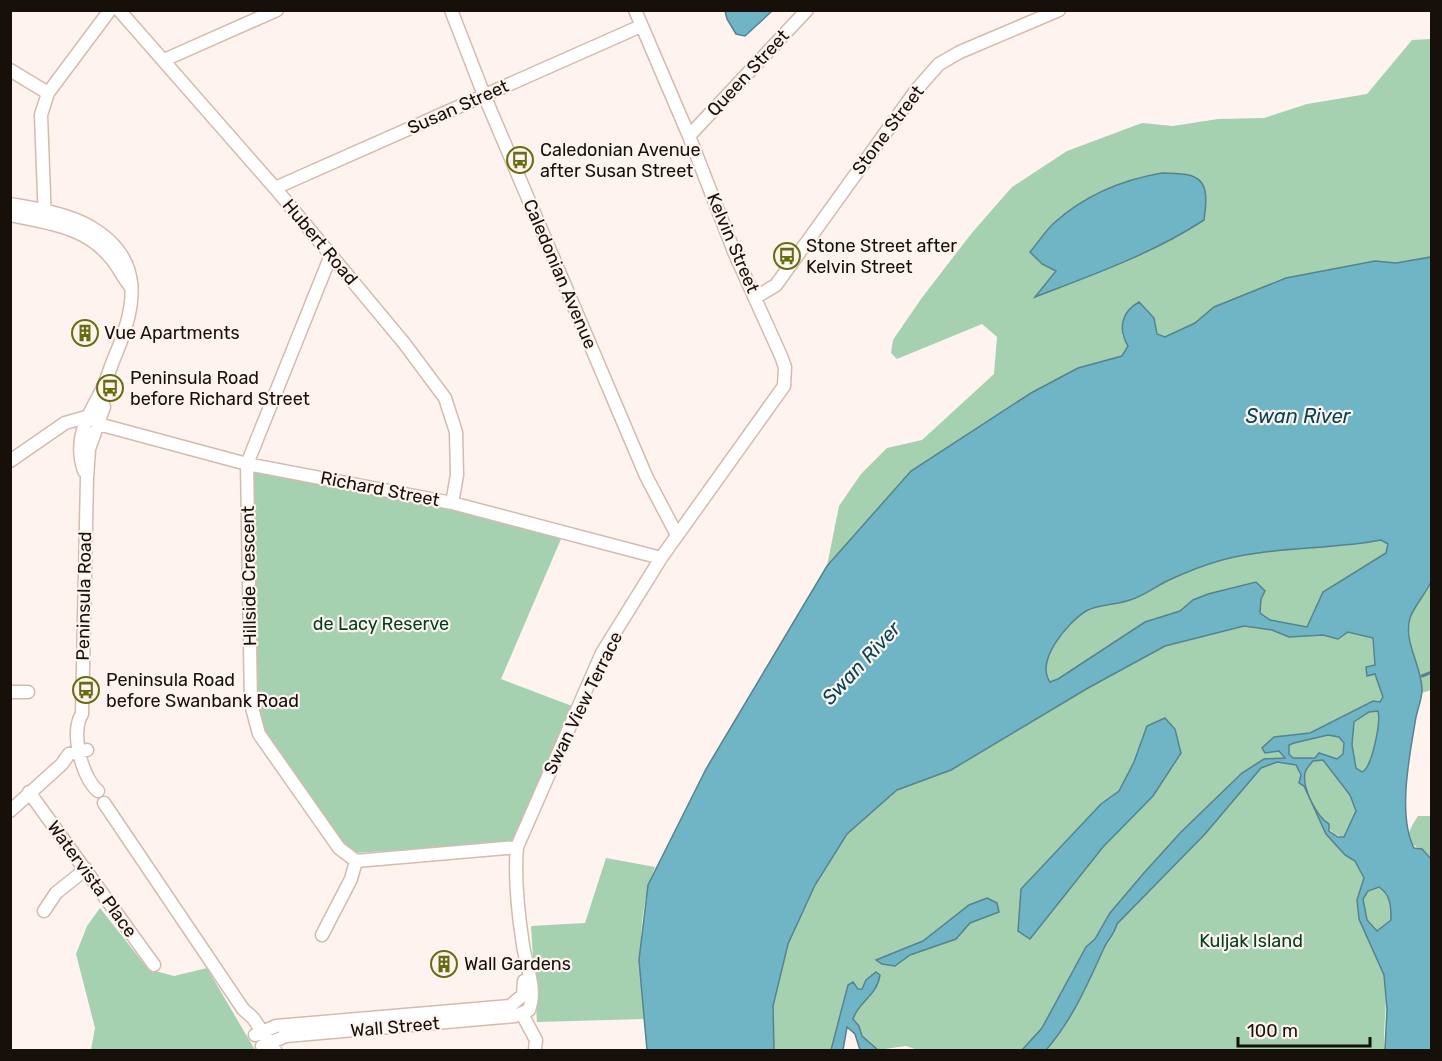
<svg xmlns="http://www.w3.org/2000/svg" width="1442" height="1061" viewBox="0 0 1442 1061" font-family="Rubik,sans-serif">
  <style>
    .green { fill: #a5d1b1 }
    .water { fill: #6fb5c6; stroke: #55838e; stroke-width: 1.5; fill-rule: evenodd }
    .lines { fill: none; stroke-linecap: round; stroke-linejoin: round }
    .stream { stroke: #55838e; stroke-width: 3 }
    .minor-casing { stroke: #d4bbaf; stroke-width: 15 }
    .minor { stroke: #fff; stroke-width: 12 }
    .labels { text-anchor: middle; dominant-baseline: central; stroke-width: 4.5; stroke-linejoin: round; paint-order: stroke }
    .street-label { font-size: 18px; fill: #170f0a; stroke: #fef3ee }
    .poi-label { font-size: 18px; fill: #170f0a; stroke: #fef3ee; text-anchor: start }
    .park-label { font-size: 18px; fill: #00411f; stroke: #fef3ee }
    .water-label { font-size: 20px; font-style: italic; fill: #034653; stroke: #fef3ee }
  </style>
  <rect width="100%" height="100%" fill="#fef3ee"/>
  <path class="green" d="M 1431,39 L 1431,257 L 1396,263 L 1375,261 L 1286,278 L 1214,307 L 1195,323 L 1165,337 L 1157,334 L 1154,318 L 1122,335 L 1128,346 L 1122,356 L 1078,368 L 1031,393 L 911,471 L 827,566 L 839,506 L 861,474 L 887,448 L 922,440 L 994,374 L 997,337 L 982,324 L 897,359 L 891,353 L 893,340 L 921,299 L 971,234 L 1012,187 L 1067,151 L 1142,123 L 1173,126 L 1218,119 L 1264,118 L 1307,104 L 1367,94 L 1412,40 Z
    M 247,464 L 564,532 L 501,679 L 572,706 L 512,843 L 355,853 L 339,840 L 255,720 Z
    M 1381,540 L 1388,544 L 1386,554 L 1323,592 L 1307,627 L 1270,620 L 1259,613 L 1261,599 L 1193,600 L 1180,611 L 1145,622 L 1058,679 L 1050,682 C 1035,661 1067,623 1086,611 C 1098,604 1117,605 1130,600 C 1143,596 1155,587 1167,581 C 1184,573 1204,564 1222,560 C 1275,546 1329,550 1381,540 Z
    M 1431,582 L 1431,690 L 1422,693 C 1421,668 1405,644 1410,619 C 1413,607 1426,593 1431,582 Z
    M 1244,626 L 1272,630 L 1289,637 L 1323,635 L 1338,639 L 1348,632 L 1373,638 L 1375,665 L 1367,667 L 1375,674 L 1383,697 L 1380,702 L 1372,701 L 1309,733 L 1274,737 L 1263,748 L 1265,753 L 1279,751 L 1286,758 L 1264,759 L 1181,832 L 1110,913 L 1095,939 L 1086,947 L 1042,1028 L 1022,1050 L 918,1050 L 906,1046 L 878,1050 L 861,1036 L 859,1026 L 853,1019 C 859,1001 877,996 880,975 L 862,989 L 848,985 L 831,1050 L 774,1050 L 773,1006 L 788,944 L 815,885 L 847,834 L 897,790 L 951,770 L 1088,688 L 1165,646 Z
    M 1378,711 C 1381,722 1372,768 1362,772 L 1356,768 L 1352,745 L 1354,723 L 1369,712 Z
    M 1328,735 L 1339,737 L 1344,743 L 1343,754 L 1337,759 L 1322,754 L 1315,758 L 1293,758 L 1289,754 L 1289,745 L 1294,743 Z
    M 1323,760 L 1350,795 L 1356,811 L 1344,837 C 1326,837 1305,794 1305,777 C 1305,770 1309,766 1313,761 Z
    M 1277,762 L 1296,765 L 1315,812 L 1345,855 L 1355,861 L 1364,878 C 1347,928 1375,932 1384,975 C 1389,1001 1382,1026 1385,1050 L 1046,1050 C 1073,1019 1087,985 1104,948 C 1108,939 1114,935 1116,924 L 1261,768 Z
    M 1418,816 L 1431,816 L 1431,859 C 1420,841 1395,850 1418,816 Z
    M 606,858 L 655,867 C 636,914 640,969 644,1019 L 537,1022 L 531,926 L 585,923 Z
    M 1379,887 C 1391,896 1391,907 1391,920 L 1377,931 L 1367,920 L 1363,899 L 1368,891 Z
    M 100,908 L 148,969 L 174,976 L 207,968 L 255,1050 L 91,1050 L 95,1028 L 76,954 L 87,926 Z"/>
  <path class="water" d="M 725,11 L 725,10 L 772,11 L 745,36 L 736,34 L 727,19 Z
    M 1162,173 C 1202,173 1210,179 1204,220 C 1152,254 1092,275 1035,297 L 1056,271 L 1042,264 L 1030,252 C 1038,243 1045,231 1054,223 C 1085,195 1121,180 1162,173 Z
    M 1431,257 L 1431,582 C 1426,593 1413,608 1410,618 C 1403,642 1422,666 1422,690 C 1422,698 1418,708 1416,717 C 1410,753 1397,815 1414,848 L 1422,849 L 1431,859 L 1431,1050 L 1385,1050 L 1387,1009 L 1384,975 L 1359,919 L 1357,900 L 1364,878 L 1355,861 L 1345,855 L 1326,834 L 1304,786 L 1299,783 L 1301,775 L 1296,765 L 1277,762 L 1261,768 L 1205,834 L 1117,924 C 1114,935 1108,939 1104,948 C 1087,985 1073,1019 1046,1050 L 1022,1050 L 1042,1028 L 1086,947 L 1095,939 L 1110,913 L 1143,874 L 1181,832 L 1242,773 L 1264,759 L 1285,758 L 1279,751 L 1265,753 L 1262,748 L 1274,737 L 1310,733 L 1373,701 L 1380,702 L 1383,697 L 1375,674 L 1367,676 L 1366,667 L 1375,665 L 1373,638 L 1348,632 L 1338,639 L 1323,635 L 1289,637 L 1272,630 L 1244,626 L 1165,646 L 1088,688 L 951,770 L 897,790 L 847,834 L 815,885 L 788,944 L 773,1006 L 774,1050 L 647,1050 L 639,960 L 648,885 L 706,769 L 827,566 L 911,471 L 1031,393 L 1078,368 L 1122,356 L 1128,346 C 1118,329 1121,312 1139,302 L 1154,318 L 1157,334 L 1165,337 L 1195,323 L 1214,307 L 1286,278 L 1375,261 L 1396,263 ZM 1381,540 L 1388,544 L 1386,553 L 1323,592 L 1307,627 L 1270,620 L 1260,613 L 1261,599 L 1265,591 L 1256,582 L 1208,594 L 1193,600 L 1180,611 L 1145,622 L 1058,679 L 1050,682 C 1035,661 1067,623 1086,611 C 1098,604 1117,605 1130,600 C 1143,596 1155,587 1167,581 C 1184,573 1204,565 1222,560 C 1275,546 1329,550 1381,540 ZM 1378,711 C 1381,722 1372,768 1362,772 L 1356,768 L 1352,745 L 1354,722 L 1369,712 ZM 1328,735 L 1339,737 L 1344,743 L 1343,754 L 1337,759 L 1319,753 L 1315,758 L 1293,758 L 1289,754 L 1289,745 L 1294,743 ZM 1323,760 L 1350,795 L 1356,811 L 1344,837 L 1338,837 L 1329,831 L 1329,824 C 1317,817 1302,788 1305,773 C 1306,768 1310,765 1313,761 ZM 1379,887 C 1391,895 1391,907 1391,920 L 1377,931 L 1367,920 L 1363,899 L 1368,891 Z
    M 1165,718 L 1175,729 L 1181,753 L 1153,796 L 1103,847 L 1030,939 L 1018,931 L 1021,889 L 1101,804 L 1119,791 L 1134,762 L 1147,726 Z
    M 987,898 L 997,903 L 999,912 L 970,923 L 956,939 L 910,955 L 895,966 L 882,964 L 876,960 L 923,941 L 969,905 Z
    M 876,972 L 880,975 C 876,998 859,1000 853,1019 L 859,1026 L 862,1036 L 878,1050 L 860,1050 L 855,1034 L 847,1027 L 843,1050 L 831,1050 L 848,985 L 853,982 L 858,989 L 862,989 L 866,980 Z"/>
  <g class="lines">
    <path class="stream" d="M 1422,676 L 1432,672"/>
    <defs>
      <path id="minor" d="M 119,10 L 275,188 L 404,343 L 445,398 L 456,432 L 457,475 L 452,503
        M 451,10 L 484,95 L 646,476 L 677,535
        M 164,60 L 277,10
        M 10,70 L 48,93
        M 689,136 L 807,10
        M 275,188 L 641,26
        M 10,204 C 37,209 66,213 89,226 C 145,258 137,305 115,356 C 110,368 106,382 100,394 C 85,420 74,441 84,471
        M 10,215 C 46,223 84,226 109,256 C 118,265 122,277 131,287
        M 45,222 L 41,115 L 48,93 L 110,10
        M 331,255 L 247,464 L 251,704 L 259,734 L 339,848 L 356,861 L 517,847
        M 756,297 L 776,285 L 917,89 L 939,64 L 960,52 L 1059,10
        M 10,461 L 65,423 L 86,417 L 102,425 L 247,464 L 452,503 L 661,558
        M 10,692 L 28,692
        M 98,791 C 82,778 70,732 82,714 L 87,478 L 89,449 L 104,407 L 99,395
        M 29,792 L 154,965
        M 104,803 L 243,1009 L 253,1018 L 275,1050
        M 10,811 L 62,764 L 69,754 L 87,750
        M 44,911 L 56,893 L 86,869
        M 322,935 L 351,879 L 356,861
        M 522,1014 L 536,1040 L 535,1050
        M 255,1035 L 276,1026 L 510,1006 L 523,995 L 524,981
        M 262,1046 L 286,1036 L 515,1016 L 529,1010 C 537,989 526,966 523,945 C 518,913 514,880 517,847 L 602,653 L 661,558 L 784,386 L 785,367 L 781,356 L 735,254 L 689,136 L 635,10"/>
    </defs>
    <use href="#minor" class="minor-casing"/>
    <use href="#minor" class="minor"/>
  </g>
  <defs>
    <symbol id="bus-ring" viewBox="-11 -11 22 22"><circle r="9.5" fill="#fef3ee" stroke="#666c10" stroke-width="1.5"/><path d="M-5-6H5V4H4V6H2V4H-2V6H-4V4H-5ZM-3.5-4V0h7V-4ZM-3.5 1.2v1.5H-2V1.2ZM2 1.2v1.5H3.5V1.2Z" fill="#666c10"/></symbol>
    <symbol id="building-ring" viewBox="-11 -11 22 22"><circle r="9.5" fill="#fef3ee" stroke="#666c10" stroke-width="1.5"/><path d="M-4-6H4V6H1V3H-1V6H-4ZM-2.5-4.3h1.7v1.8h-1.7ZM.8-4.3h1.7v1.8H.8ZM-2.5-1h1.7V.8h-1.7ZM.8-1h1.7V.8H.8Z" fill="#666c10"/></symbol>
  </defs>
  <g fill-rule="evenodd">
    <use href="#bus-ring" x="505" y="145" width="30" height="30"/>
    <use href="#bus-ring" x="772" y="241" width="30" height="30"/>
    <use href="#building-ring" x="70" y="318" width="30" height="30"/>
    <use href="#bus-ring" x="95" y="373" width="30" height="30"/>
    <use href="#bus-ring" x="71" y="675" width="30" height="30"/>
    <use href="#building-ring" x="429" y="949" width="30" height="30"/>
  </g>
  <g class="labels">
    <g class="street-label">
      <text transform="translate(748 73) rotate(-47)">Queen Street</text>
      <text transform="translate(458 107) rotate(-24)">Susan Street</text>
      <text transform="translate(888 130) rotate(-53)">Stone Street</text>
      <text transform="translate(320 242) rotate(50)">Hubert Road</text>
      <text transform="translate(733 243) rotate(67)">Kelvin Street</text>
      <text transform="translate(560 274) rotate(67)">Caledonian Avenue</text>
      <text transform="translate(380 489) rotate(11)">Richard Street</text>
      <text transform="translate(249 576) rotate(-91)">Hillside Crescent</text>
      <text transform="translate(84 596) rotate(-89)">Peninsula Road</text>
      <text transform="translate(583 703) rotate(-64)">Swan View Terrace</text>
      <text transform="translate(92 879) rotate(54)">Watervista Place</text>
      <text transform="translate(395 1027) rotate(-5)">Wall Street</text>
    </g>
    <g class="poi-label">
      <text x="540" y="150">Caledonian Avenue<tspan x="540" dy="21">after Susan Street</tspan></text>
      <text x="806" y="246">Stone Street after<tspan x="806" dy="21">Kelvin Street</tspan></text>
      <text x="104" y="333">Vue Apartments</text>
      <text x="130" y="378">Peninsula Road<tspan x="130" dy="21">before Richard Street</tspan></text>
      <text x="106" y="680">Peninsula Road<tspan x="106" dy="21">before Swanbank Road</tspan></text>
      <text x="464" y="964">Wall Gardens</text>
    </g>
    <g class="park-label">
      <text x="381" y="624">de Lacy Reserve</text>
      <text x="1251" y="941">Kuljak Island</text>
    </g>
    <g class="water-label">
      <text x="1298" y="416">Swan River</text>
      <text transform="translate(861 663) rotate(-47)">Swan River</text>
    </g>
  </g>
  <rect width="1442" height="1061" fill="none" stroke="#170f0a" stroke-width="24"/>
  <path d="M1238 1037v9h132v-9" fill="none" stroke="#170f0a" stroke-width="3"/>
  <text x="1247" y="1037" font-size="18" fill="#170f0a" stroke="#fef3ee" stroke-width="4.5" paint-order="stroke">100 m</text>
</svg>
